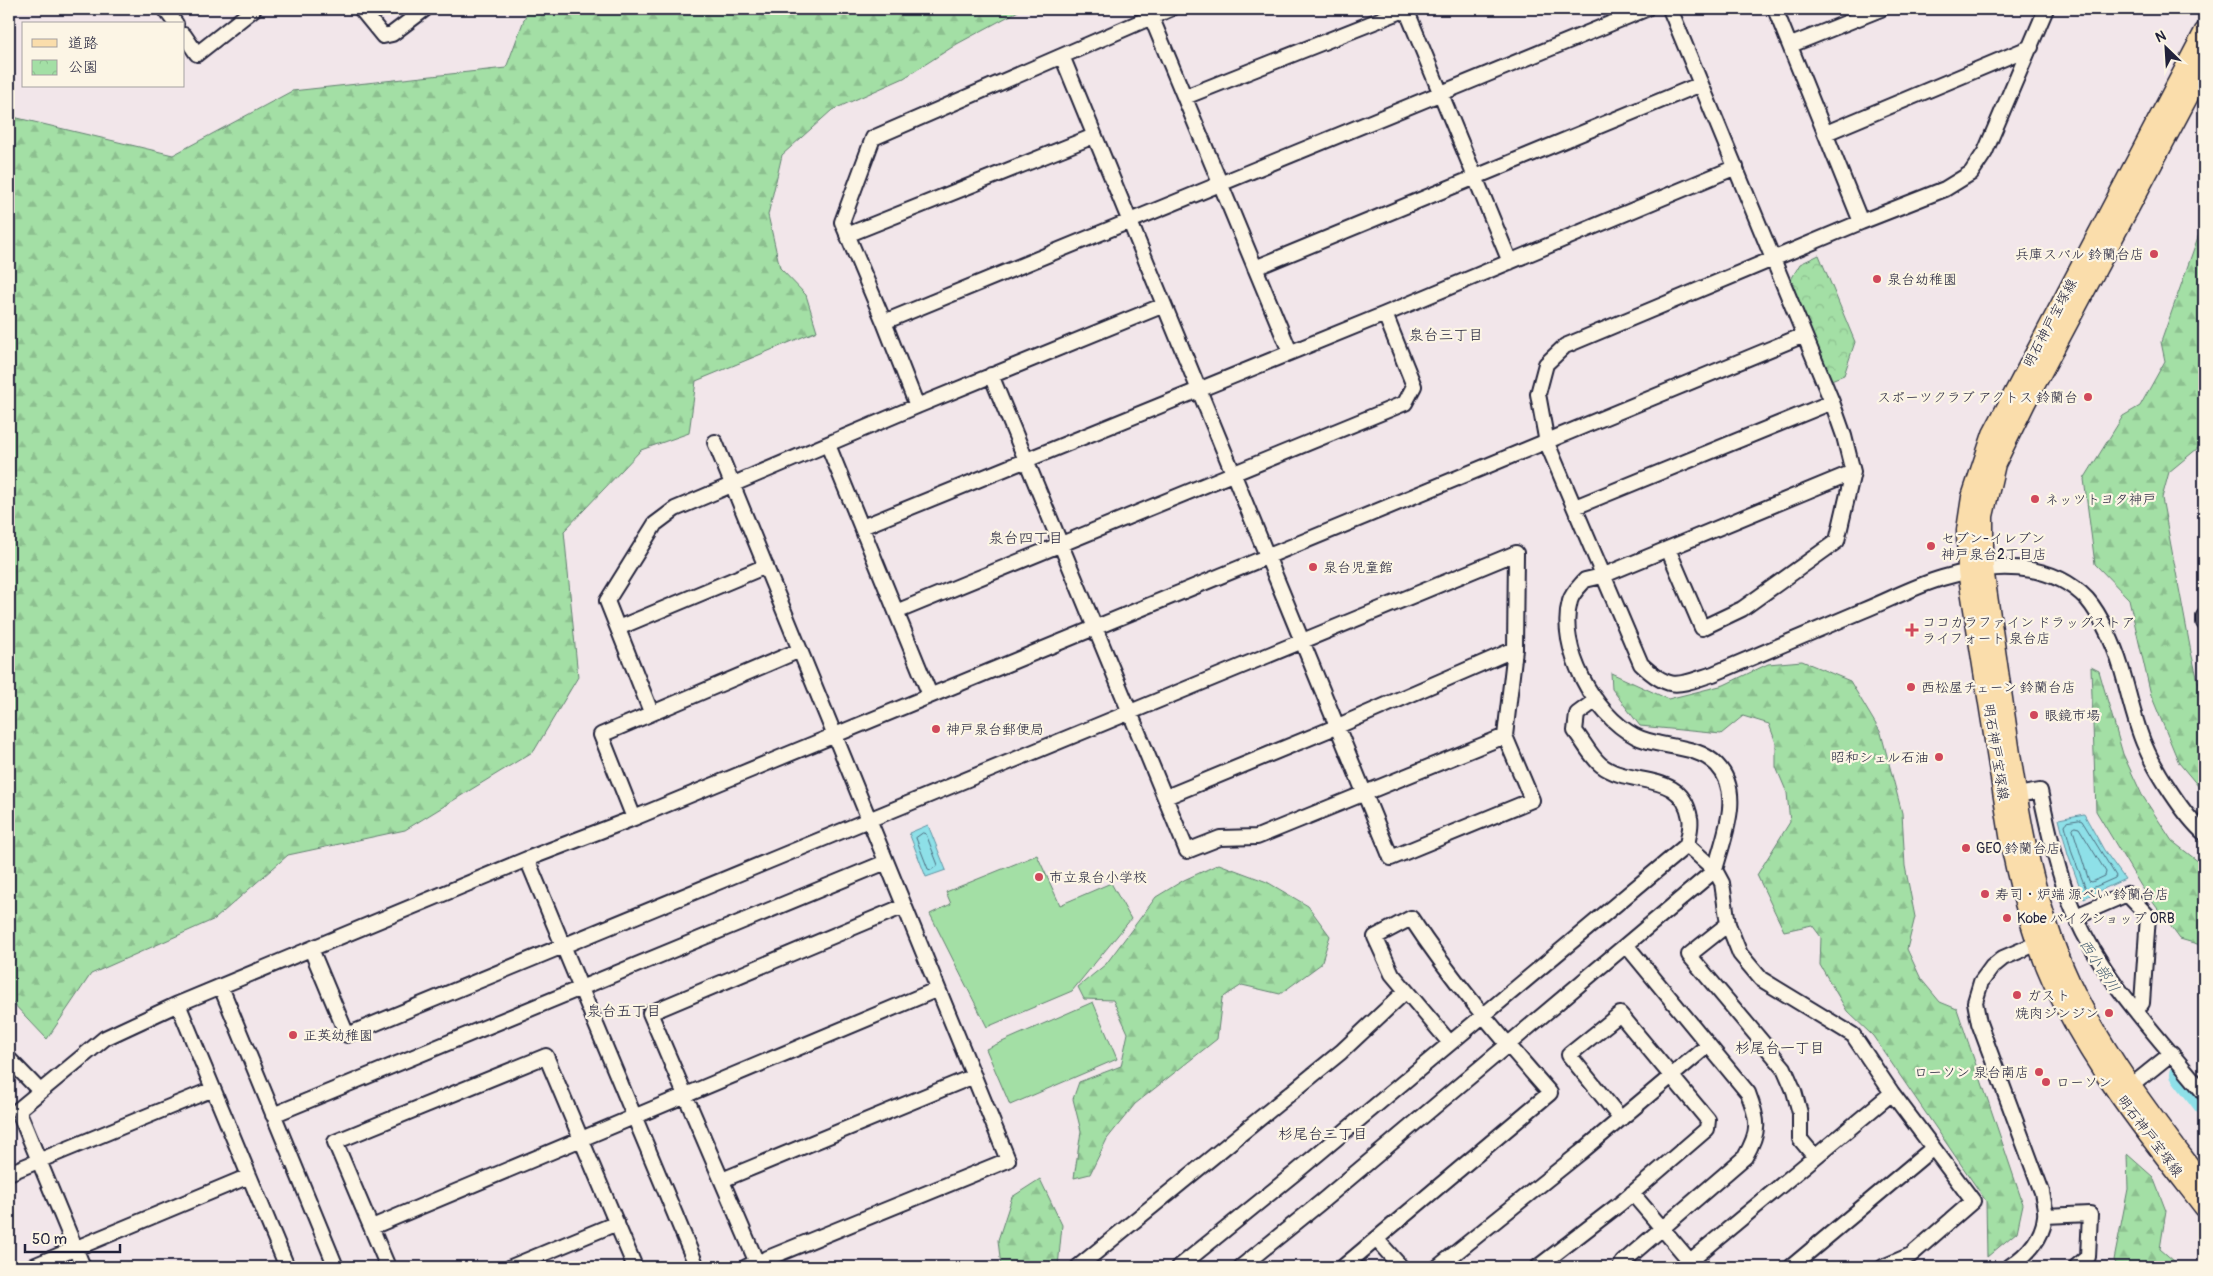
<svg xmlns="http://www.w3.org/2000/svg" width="2213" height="1276" viewBox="0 0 2213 1276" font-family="Pangolin,'Klee One',sans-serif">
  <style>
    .forest { fill: url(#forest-firs); stroke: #628070 }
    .park { fill: url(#park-crowns); stroke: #628070 }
    .pitch { fill: #a3dfa5; stroke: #628070 }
    .water { fill: #8ee0e8; stroke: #6394a3 }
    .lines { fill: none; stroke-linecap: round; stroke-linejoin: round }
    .shore { stroke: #4d6e80; stroke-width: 1 }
    .river { stroke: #8ee0e8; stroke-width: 22 }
    .minor-casing { stroke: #22223b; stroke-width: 18 }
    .major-casing { stroke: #22223b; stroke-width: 21 }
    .minor { stroke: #fcf5e5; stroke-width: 14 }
    .major { stroke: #faddab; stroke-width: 18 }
    .poi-dot { fill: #d1495b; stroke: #fcf5e5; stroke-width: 2 }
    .labels { text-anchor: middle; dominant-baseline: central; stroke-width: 4.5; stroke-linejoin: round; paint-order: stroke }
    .poi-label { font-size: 14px; fill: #22223b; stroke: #fcf5e5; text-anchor: start }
    .street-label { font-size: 14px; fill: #22223b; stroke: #fcf5e5 }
    .neighbourhood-label { font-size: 15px; fill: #22223b; stroke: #fcf5e5 }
    .water-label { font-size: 15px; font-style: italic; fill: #425b6f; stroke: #fcf5e5 }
  </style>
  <defs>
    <pattern id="forest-firs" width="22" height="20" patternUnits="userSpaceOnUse" patternTransform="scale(1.25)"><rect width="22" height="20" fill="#a3dfa5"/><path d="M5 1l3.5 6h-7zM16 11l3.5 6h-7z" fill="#8cbf8f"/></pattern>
    <pattern id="park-crowns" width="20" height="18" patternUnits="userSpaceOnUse" patternTransform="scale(1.25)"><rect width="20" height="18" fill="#a3dfa5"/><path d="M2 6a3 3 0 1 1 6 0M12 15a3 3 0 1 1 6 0" fill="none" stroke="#8cbf8f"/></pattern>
  </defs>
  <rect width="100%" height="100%" fill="#f2e6ea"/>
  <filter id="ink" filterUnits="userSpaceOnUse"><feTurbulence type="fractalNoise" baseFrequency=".02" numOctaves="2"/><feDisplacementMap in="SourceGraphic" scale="10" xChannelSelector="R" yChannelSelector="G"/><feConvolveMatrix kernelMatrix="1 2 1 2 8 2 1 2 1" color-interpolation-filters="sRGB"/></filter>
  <g filter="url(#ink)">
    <path class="forest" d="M 528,9 L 1022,9 L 957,44 L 904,78 L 832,110 L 782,155 L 768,215 L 780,268 L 806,295 L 817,331 L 696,381 L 689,433 L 641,450 L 564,531 L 578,677 L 534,751 L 405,830 L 288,855 L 215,919 L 91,974 L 47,1039 L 9,999 L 9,116 L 173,155 L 292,91 L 506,68 Z
      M 2204,220 L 2204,430 L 2198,448 L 2169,472 L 2162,498 L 2191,652 L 2204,706 L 2204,793 L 2179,763 L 2151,695 L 2129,599 L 2095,564 L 2084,479 L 2123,416 L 2140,406 L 2165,361 L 2161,342 Z
      M 1802,661 L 1850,681 L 1881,733 L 1902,813 L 1905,866 L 1915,917 L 1907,949 L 1921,979 L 1940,1002 L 1957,1009 L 2023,1204 L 2017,1232 L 1987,1257 L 1986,1201 L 1873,1036 L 1847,1011 L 1820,965 L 1821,937 L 1812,925 L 1784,931 L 1757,875 L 1790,822 L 1787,793 L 1776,767 L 1776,743 L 1769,724 L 1743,716 L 1721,734 L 1640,726 L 1612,689 L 1611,673 L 1668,699 L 1724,685 L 1768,664 Z
      M 2091,667 L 2099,671 L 2123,754 L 2142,795 L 2172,841 L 2204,866 L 2204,946 L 2180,939 L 2141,886 L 2096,811 Z
      M 1219,864 L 1267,882 L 1308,906 L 1330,936 L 1321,964 L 1280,994 L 1242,985 L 1222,998 L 1217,1039 L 1135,1104 L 1107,1139 L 1090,1174 L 1074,1178 L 1081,1131 L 1073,1099 L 1079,1082 L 1121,1066 L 1128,1033 L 1113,1000 L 1084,999 L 1078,987 L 1106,964 L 1156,897 L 1184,880 Z
      M 2127,1154 L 2153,1177 L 2166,1211 L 2160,1249 L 2181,1267 L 2118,1267 L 2114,1260 L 2128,1189 Z
      M 1040,1179 L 1062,1225 L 1058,1267 L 1001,1267 L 998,1240 L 1012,1197 Z"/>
    <path class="park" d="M 1819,255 L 1855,342 L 1844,375 L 1831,380 L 1789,283 L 1800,264 Z"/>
    <path class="pitch" d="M 1037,855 L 1060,905 L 1111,883 L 1131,919 L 1072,991 L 987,1027 L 930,914 L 951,904 L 946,892 Z
      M 1093,1002 L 1117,1059 L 1010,1105 L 986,1049 Z"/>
    <path class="water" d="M 2084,814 L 2104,850 L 2125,879 L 2084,898 L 2068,855 L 2059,819 Z
      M 928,825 L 946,870 L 926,877 L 909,833 Z"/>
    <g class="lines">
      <path class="shore" d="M 2080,820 L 2082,821 L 2116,876 L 2115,878 L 2088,890 L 2086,889 L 2072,853 L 2065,825 L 2067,822 Z
        M 2075,827 L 2079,828 L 2106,872 L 2105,876 L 2092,882 L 2089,881 L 2073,830 Z
        M 923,833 L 926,834 L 938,865 L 931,870 L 928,869 L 916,838 Z"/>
      <path class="river" d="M 2181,1074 L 2204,1104"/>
      <defs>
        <path id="minor" d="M 165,9 L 176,24
          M 361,9 L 383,36 L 392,34 L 425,9
          M 1148,9 L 1290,352
          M 1406,9 L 1510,262
          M 1775,9 L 1861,222
          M 2046,9 L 1985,152 L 1971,173 L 1945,189 L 1861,222 L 1565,346 L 1546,364 L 1538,394 L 1547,443 L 1641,664 C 1670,692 1678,685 1713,674 C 1763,653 1813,632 1862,611 C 1889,600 1915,586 1942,578 C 1990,563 2050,560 2087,599 C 2101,615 2115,647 2121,667 C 2129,693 2134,721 2145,746 C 2155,770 2185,817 2204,833
          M 184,35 L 197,54 L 254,9
          M 1791,45 L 1881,9
          M 1185,97 L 1407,9
          M 1826,133 L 2031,47
          M 847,235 L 1094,136
          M 1255,268 L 1701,84
          M 884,322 L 1646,9
          M 991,375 L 1187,851 L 1220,838 L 1257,837 L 1505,736
          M 917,406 L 884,322 L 842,222 L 873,138 L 1170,9
          M 715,442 L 1008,1160 L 746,1267
          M 828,445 L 930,695
          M 1575,507 L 1832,402
          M 862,527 L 1385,314 L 1736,167
          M 1668,549 L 1702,628 L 1742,609 L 1837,541 L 1853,472 L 1844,436 L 1832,402 L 1670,9
          M 896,612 L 1405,403 L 1414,386 L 1385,314
          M 2204,616 L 2204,623
          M 618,628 L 766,566
          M 651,712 L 607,601 L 655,524 L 675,509 L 917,406 L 1164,305
          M 2017,795 L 2040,791 C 2049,833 2058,875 2075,915 C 2104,982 2159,1037 2204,1093
          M 1166,797 L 1338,726 L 1515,649
          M 634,818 L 601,735 L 800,650
          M 1687,845 L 1715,870 L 1722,883 L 1728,924 L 1740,954 L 1761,979 L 1853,1035 L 1892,1093 L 1973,1201 L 1911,1255 L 1883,1267
          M 527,859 L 697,1267
          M 2076,916 L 2127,894 L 2148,916 L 2142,1003 L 2137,1010
          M 1728,924 L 1689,955 L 1784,1068 L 1794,1091 L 1800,1113 L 1800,1139 L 1815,1157
          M 311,949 L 347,1035 L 1516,553 L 1515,649 L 1505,736 L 1532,800 L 1391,858 C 1281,591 1171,324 1062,56
          M 221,987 L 336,1267
          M 178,1004 L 287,1267
          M 9,1059 L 40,1091
          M 2131,1086 L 2172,1053
          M 273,1115 L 886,862
          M 9,1173 L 213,1089
          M 722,1180 L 974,1076
          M 1632,1193 L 1690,1261
          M 2045,1216 L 2090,1214 L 2088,1257 L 2076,1267
          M 372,1227 L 938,989
          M 1377,1240 L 1401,1267
          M 757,1263 L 650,1013 L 904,906
          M 31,1267 L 249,1176
          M 83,1267 L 18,1110 L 105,1038 L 178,1004 L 527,859 L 634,818 L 1804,335
          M 388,1267 L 335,1142 L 546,1056 L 635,1267
          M 511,1267 L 617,1223
          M 1078,1267 L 1341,1052 L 1406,991
          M 1179,1267 L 1295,1173 L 1687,845 C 1688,837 1692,826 1690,818 C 1682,769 1630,788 1601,765 C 1591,757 1583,741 1575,731 L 1577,714 L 1596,700
          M 1241,1267 L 1320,1203 L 1715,870 C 1723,838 1744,793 1717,765 C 1696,743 1659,749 1635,736 C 1594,715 1557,647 1570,601 C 1572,593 1580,586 1585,580 L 1602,576 L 1853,472
          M 1343,1267 L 1550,1093 C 1501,1037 1452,981 1411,918 L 1375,937 L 1392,974 L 1450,1043
          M 1438,1267 L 1580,1153 L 1707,1046
          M 1538,1267 L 1621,1203 L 1707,1129 L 1708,1120 L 1620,1014 L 1569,1055 L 1621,1119
          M 1620,1267 L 1623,1262 L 1745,1157 C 1760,1131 1759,1122 1748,1093 L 1627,946
          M 1683,1267 L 1892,1093
          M 1791,1267 L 1933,1148
          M 2009,1267 C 2027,1255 2043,1239 2045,1216 C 2046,1209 2043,1200 2042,1192 L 1979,1023 L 1975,1002 L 1981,982 L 1992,967 L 2003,958 L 2038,943"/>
        <path id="major" d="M 2204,31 L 1992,434 L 1971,497 L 1966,530 L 1967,571 L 2012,854 C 2022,901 2036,949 2057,992 C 2095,1071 2151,1140 2204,1208
          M 2204,68 L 2026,403 L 1996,464 L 1984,516 L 1984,568 C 1992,621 1999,673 2007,726 C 2020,820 2035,913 2079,999 C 2113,1066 2159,1124 2204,1184"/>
      </defs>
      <use href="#minor" class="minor-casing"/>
      <use href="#major" class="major-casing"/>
      <use href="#minor" class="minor"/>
      <use href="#major" class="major"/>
    </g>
  </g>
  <g class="poi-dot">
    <circle cx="2154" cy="254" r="5"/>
    <circle cx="1877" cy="279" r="5"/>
    <circle cx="2088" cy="397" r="5"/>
    <circle cx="2035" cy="499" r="5"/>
    <circle cx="1931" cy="546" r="5"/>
    <circle cx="1313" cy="567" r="5"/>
    <path d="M1909.5 622.5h5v5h5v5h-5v5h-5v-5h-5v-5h5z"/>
    <circle cx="1911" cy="687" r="5"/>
    <circle cx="2034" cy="715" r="5"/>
    <circle cx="936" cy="729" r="5"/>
    <circle cx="1939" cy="757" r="5"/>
    <circle cx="1966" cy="848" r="5"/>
    <circle cx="1039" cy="877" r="5"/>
    <circle cx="1985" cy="894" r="5"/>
    <circle cx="2007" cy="918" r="5"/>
    <circle cx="2017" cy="995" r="5"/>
    <circle cx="2109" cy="1013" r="5"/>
    <circle cx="293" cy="1035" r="5"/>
    <circle cx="2039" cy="1072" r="5"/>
    <circle cx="2046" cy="1082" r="5"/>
  </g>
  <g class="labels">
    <g class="poi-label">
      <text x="2144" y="254" text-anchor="end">兵庫スバル 鈴蘭台店</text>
      <text x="1887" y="279">泉台幼稚園</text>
      <text x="2078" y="397" text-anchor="end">スポーツクラブ アクトス 鈴蘭台</text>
      <text x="2045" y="499">ネッツトヨタ神戸</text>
      <text x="1941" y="538">セブン-イレブン<tspan x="1941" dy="16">神戸泉台2丁目店</tspan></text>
      <text x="1323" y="567">泉台児童館</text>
      <text x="1922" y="622">ココカラファイン ドラッグストア<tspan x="1922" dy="16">ライフォート 泉台店</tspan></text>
      <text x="1921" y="687">西松屋チェーン 鈴蘭台店</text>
      <text x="2044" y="715">眼鏡市場</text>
      <text x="946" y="729">神戸泉台郵便局</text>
      <text x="1929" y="757" text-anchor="end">昭和シェル石油</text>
      <text x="1976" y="848">GEO 鈴蘭台店</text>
      <text x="1049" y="877">市立泉台小学校</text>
      <text x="1995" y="894">寿司・炉端 源べい 鈴蘭台店</text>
      <text x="2017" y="918">Kobe バイクショップ ORB</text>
      <text x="2027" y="995">ガスト</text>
      <text x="2099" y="1013" text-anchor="end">焼肉ジンジン</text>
      <text x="303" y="1035">正英幼稚園</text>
      <text x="2029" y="1072" text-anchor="end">ローソン 泉台南店</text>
      <text x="2056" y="1082">ローソン</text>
    </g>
    <g class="street-label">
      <text transform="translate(2050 323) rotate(-62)">明石神戸宝塚線</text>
      <text transform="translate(1996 752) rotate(81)">明石神戸宝塚線</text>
      <text transform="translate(2150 1136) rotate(53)">明石神戸宝塚線</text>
    </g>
    <g class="neighbourhood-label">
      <text x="1446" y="335">泉台三丁目</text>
      <text x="1026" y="538">泉台四丁目</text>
      <text x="624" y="1011">泉台五丁目</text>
      <text x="1780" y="1048">杉尾台一丁目</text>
      <text x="1323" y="1134">杉尾台二丁目</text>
    </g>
    <g class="water-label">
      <text transform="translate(2099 966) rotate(57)">西小部川</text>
    </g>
  </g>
  <rect width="2213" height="1276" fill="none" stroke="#fcf5e5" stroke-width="30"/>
  <rect x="15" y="15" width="2183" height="1246" fill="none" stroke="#22223b" stroke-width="2" filter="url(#ink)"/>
  <rect x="22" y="22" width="162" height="65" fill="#fcf5e5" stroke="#a5a1a1"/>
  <rect x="32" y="39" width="25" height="8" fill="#faddab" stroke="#a5a1a1"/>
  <text x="68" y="48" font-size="15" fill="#22223b">道路</text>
  <rect x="32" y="60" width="25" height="15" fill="url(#park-crowns)" stroke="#a5a1a1"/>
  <text x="68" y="72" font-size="15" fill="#22223b">公園</text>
  <g transform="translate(2166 48) rotate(335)" stroke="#fcf5e5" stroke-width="4" paint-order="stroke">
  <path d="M0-4L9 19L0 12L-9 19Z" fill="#22223b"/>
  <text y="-8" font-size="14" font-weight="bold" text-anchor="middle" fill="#22223b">N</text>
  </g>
  <path d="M25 1244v8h95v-8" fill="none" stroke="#22223b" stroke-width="2.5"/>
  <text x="32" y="1244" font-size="15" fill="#22223b" stroke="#fcf5e5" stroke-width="4" paint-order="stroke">50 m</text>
</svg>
